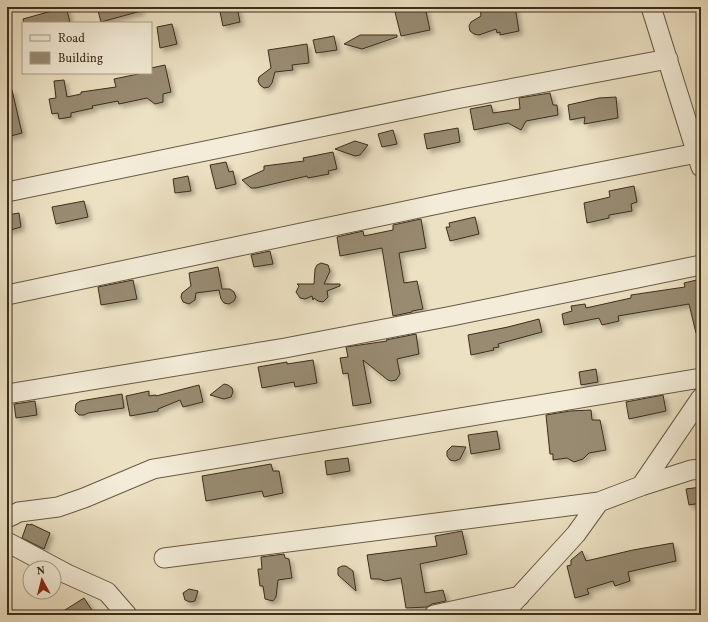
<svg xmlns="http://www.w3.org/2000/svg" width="708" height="622" viewBox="0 0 708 622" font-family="Vollkorn,serif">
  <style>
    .building { fill: #988b72; stroke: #3c2d1b; filter: url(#shadow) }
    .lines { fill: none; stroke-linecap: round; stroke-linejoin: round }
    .minor-casing { stroke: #685a45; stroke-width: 21 }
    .minor { stroke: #f3ecd8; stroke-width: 19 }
  </style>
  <defs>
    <filter id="shadow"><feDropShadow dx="3.5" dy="3.5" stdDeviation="2" flood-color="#0004"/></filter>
  </defs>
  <rect width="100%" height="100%" fill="#ece1c3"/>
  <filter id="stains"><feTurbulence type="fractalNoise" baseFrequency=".005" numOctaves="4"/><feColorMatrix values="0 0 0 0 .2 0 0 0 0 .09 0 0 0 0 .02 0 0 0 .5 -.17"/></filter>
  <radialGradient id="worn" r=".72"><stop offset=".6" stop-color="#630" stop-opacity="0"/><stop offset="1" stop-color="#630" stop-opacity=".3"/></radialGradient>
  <path class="building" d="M 66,7 L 70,22 L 62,23 L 24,23 L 23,19 Z
    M 97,7 L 140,7 L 141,11 L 101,22 Z
    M 219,7 L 237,7 L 240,22 L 223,26 Z
    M 417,7 L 425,7 L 430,30 L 401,36 L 395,12 Z
    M 480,7 L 515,7 L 519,31 L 500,35 L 500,32 L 497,33 L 496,29 L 479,35 L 474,34 L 470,31 L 469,26 L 471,22 L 481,16 Z
    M 172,24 L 177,44 L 160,48 L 157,27 Z
    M 360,35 L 397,35 L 397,37 L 362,49 L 344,44 Z
    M 334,36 L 337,50 L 316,53 L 313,40 Z
    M 307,44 L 309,63 L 292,65 L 293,70 L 275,72 L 272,83 L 269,87 L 264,88 L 260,85 L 258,81 L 259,77 L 271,68 L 268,50 Z
    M 165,65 L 171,92 L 163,94 L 163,102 L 155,104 L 147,98 L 119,104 L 118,101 L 92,106 L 93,108 L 71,113 L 71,117 L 59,119 L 58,113 L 52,114 L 49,99 L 56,98 L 54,81 L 64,80 L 67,97 L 81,94 L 81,92 L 116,87 L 114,79 L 143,73 L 151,73 L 151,68 Z
    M 12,90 L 22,133 L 7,137 L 7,91 Z
    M 550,93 L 553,105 L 557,105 L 558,115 L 526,121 L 521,130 L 508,123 L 474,130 L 470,109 L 491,105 L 493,113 L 520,109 L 519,98 Z
    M 616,97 L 618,118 L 584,124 L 585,117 L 570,120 L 568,105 L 599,98 Z
    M 458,128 L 460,142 L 427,149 L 424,134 Z
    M 393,130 L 397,144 L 382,147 L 378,134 Z
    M 355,141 L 368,145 L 360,155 L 355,156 L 335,149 Z
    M 333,152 L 337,169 L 328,171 L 329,174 L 308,178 L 307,176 L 256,188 L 251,188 L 242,180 L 264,170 L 264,166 L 304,161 L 303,158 Z
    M 226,162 L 229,172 L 233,171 L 236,184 L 216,189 L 210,165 Z
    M 188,176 L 191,191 L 175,193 L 173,179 Z
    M 634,186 L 637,202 L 631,204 L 632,211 L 609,215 L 609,218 L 587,223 L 584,203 L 610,197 L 609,191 Z
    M 84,201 L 88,217 L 56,224 L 52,207 Z
    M 19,213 L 21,227 L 7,231 L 7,215 Z
    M 475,217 L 479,234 L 450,241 L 446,227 L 450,227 L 449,223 Z
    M 421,219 L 426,248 L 399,253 L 404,283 L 417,281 L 423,309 L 412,311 L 412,312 L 393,316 L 382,248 L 340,256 L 337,237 L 363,231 L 364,236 L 393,230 L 393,225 Z
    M 270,251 L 273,264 L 254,267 L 251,255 Z
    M 321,263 L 328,265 L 330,271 L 324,284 L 340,284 L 340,286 L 327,291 L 328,297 L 323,302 L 318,301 L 314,298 L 313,300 L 312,296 L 305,299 L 300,298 L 296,292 L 299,286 L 297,284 L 314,284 L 315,269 L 317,265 Z
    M 218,267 L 222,289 L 230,289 L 234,292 L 236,297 L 234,301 L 229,304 L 224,303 L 221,299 L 219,290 L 196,293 L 195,300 L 189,304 L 183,302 L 181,297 L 182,293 L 191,286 L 189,273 Z
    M 701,279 L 701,332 L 696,333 L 689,304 L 618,316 L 619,321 L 602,325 L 599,318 L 564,325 L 562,314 L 572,311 L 571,306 L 585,304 L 586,308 L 631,298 L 631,295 L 685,287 L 684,283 Z
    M 133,280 L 137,299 L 101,305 L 98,287 Z
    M 539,319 L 542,332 L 498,344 L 499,347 L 493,348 L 494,350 L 471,355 L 468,335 L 508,327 Z
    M 416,334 L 419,354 L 397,359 L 400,374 L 396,380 L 391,381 L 388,380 L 363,360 L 371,403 L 353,406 L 348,373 L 343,374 L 340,358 L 348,357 L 346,347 L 387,341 L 386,340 Z
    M 313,360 L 317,383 L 295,387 L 294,382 L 262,388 L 258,367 L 287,362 L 287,364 Z
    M 596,369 L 598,382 L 581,385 L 579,372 Z
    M 224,384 L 228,385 L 232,388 L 233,392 L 231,397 L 224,399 L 210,395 Z
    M 199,385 L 203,402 L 183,407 L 180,400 L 158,409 L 158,411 L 130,416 L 126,396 L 149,391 L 149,396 L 156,395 L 156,396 Z
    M 122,394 L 124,408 L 88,413 L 84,415 L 79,415 L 75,411 L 76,404 L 80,401 Z
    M 663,395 L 666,411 L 629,419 L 626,402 Z
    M 35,401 L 37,415 L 16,418 L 14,404 Z
    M 591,410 L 592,420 L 600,420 L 606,450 L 589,453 L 583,459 L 574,462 L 567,458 L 553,460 L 553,454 L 550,454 L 546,415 L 570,411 Z
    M 497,431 L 500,449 L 471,454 L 468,435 Z
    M 452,446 L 466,447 L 460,459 L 455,461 L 450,460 L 447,456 L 447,451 Z
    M 348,458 L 350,471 L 327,475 L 325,461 Z
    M 271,464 L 273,471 L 279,471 L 283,493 L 264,497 L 262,491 L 206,501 L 202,476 Z
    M 701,487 L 701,503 L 689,505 L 686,489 Z
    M 27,524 L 30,525 L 31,524 L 50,533 L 44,549 L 22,538 Z
    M 462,531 L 467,554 L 420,564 L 425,593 L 443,590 L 446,601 L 432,604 L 427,607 L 406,608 L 401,578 L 385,581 L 379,579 L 371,579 L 367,555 L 437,546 L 435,536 Z
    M 673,543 L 676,561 L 628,572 L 630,581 L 615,586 L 613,581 L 587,589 L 589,594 L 575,598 L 567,566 L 571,565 L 571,560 L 582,551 L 586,561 L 633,550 Z
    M 284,554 L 285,558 L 289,559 L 292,578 L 278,580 L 276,597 L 273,601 L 265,599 L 263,586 L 260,586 L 258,570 L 258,569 L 262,569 L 261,557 Z
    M 342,566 L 346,566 L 353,571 L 356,591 L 338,575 L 338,568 Z
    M 189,589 L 198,591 L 195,601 L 190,602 L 185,600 L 183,593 Z
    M 84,598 L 95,615 L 57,615 Z"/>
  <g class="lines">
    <defs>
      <path id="minor" d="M 651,7 L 701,167
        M 7,192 L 456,99 L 668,59
        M 7,295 L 462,199 L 697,153
        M 7,394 L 285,348 L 452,316 L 701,265
        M 641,486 L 691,470 L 701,469
        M 7,518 L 19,512 L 58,507 L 84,498 L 153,469 L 701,378
        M 7,542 L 67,574 L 107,592 L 127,615
        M 164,558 L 599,502
        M 434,615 L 520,596
        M 502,615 L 576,534 L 599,502 L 641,486 L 701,398"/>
    </defs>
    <use href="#minor" class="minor-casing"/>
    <use href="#minor" class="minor"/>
  </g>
  <rect width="708" height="622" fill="none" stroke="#ece1c3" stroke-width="24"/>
  <rect x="8" y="8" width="692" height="606" fill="none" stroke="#3c2d1b" stroke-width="2"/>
  <rect x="12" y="12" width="684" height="598" fill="none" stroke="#3c2d1b"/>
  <rect x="22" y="22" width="130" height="52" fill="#f3ecd8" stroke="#aaa08c"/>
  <rect x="30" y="35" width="20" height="6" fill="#f3ecd8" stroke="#aaa08c"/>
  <text x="58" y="42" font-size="12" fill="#3c2d1b">Road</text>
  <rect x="30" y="52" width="20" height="12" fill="#988b72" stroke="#aaa08c"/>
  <text x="58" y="62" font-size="12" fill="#3c2d1b">Building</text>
  <g transform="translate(42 580) rotate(353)"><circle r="19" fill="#f3ecd8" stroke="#aaa08c"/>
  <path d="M0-3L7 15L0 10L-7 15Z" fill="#8f2418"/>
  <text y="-6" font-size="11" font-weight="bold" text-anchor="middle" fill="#3c2d1b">N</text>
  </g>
  <rect width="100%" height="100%" filter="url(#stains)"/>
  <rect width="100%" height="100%" fill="url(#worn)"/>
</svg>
